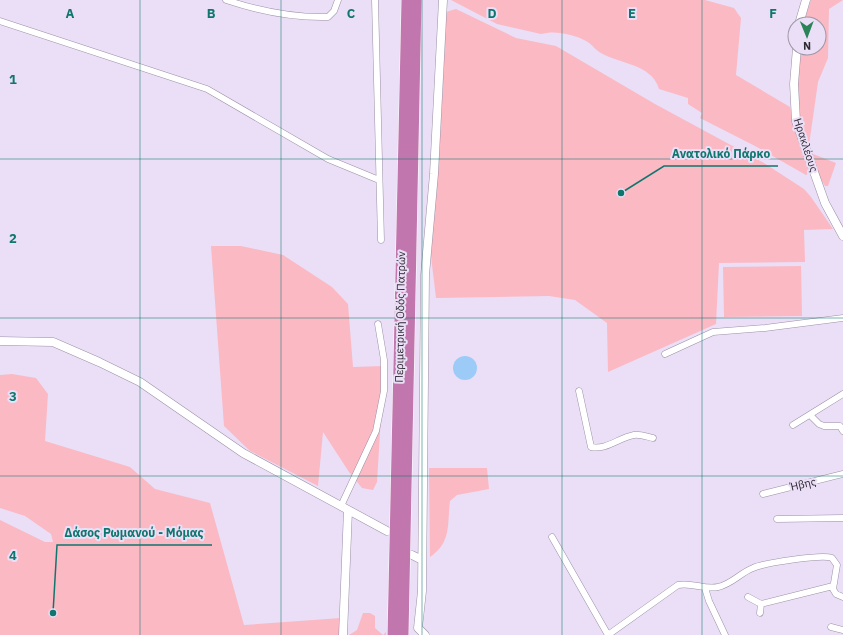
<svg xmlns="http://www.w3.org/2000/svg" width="843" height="635" viewBox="0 0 843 635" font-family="'IBM Plex Sans',sans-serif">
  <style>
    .green { fill: #fbb9c4 }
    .water { fill: #9dcbf7 }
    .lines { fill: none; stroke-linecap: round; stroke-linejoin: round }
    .street-casing { stroke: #9b90a5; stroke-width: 7 }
    .secondary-casing { stroke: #9b90a5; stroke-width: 9 }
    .highway-casing { stroke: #fff; stroke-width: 12 }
    .street { stroke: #fff; stroke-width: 6 }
    .secondary { stroke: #fff; stroke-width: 8 }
    .highway { stroke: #c177ad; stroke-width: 11 }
    .grid { fill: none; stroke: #0f766e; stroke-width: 1; stroke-opacity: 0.55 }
    .labels { text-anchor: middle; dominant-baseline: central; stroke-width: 4; stroke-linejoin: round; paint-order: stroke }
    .street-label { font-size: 11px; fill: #2d2931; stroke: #eadff6 }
    .grid-label { font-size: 13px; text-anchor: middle; font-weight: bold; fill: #0f766e; stroke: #eadff6; stroke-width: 4; stroke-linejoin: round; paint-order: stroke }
    .leader { fill: none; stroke: #0f766e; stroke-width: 1.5 }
    .callout-dot { fill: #0f766e; stroke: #eadff6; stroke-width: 1.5 }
    .callout-label { font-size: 12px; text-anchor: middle; font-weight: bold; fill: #0f766e; stroke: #eadff6; stroke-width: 4; stroke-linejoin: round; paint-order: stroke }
  </style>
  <rect width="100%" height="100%" fill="#eadff6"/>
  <path class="green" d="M 451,0 L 705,0 L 734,8 L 741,18 L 736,75 L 790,107 L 800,147 L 811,172 L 806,175 L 755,146 L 700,118 L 702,113 L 688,104 L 688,98 L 659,89 C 652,64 620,64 601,53 C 595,50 592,44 586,41 C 574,34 554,30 541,34 L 497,24 Z
    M 811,0 L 843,0 L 829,9 L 828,58 L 818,82 L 808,152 L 836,163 L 828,186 L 825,186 C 797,141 793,99 800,48 L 819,48 L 819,24 L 803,24 Z
    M 456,9 L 516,38 L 556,46 L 655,104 L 764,163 L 804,189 L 811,197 L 833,229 L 804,230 L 805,262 L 719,263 L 716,324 L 608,372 L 607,323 L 575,300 L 549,296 L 436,298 L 430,248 L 442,102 L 446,12 Z
    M 211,246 L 241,246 L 283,255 L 332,287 L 348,304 L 353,367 L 384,366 L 377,482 L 373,490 L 362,488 L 349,472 L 323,432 L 318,486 L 250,451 L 224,426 Z
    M 801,266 L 802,316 L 724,317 L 723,267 Z
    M 12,374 L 36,378 L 48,394 L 45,441 L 130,467 L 155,489 L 210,503 L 244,625 L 341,618 L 340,635 L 0,635 L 0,520 L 45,542 L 53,542 L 51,534 L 25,516 L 0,508 L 0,375 Z
    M 429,468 L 487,468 L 489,489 L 457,495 L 450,501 C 447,524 452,542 430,557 Z
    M 363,613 L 370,613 L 375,616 L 375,628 L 383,635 L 386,632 L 386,635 L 349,635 L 357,630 Z"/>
  <path class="water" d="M453 368a12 12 0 1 1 24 0a12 12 0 1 1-24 0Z"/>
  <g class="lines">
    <defs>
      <path id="street" d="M 226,0 C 259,11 293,18 328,17 L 334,11 L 338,0
        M 375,0 L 381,240
        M 0,21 L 207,89 L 328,159 L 379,180
        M 665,354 L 713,332 L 765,328 L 843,318
        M 579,391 L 591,447 C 607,450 618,438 634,435 C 639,434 648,437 653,438
        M 810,415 L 819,424 L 824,426 L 840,426 L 843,431
        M 793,425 L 843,394
        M 763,494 L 843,474
        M 341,506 L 376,431 L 384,391 L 384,360 L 378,324
        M 777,519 L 843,518
        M 552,537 L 608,635
        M 705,588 L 709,601 L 725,635
        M 748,597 L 761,604
        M 761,604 L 833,586
        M 760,613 L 761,604
        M 831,627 L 843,630
        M 608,635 L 678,585 C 692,582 704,590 718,587 C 732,584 740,573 753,568 C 764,563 822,554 832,558 L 837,565 L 833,589 L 836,594 L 843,597"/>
      <path id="secondary" d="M 799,24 L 806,0
        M 797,48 L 794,84 L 796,121 L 825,203 L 843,236
        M 0,341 L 53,342 L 99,362 L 140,382 L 243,453 L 387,531
        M 412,555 L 422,560
        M 343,635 L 348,510
        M 425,635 L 418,628 L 422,591 L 425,275 L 434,174 L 443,0"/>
      <path id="highway" d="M 393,635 L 407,0
        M 403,635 L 416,0"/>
    </defs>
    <use href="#street" class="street-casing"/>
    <use href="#secondary" class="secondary-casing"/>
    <use href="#highway" class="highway-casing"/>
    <use href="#street" class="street"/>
    <use href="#secondary" class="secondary"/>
    <use href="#highway" class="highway"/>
  </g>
  <path class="grid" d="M 140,0 L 140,635M 281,0 L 281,635M 422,0 L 422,635M 562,0 L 562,635M 702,0 L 702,635M 0,159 L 843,159M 0,318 L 843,318M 0,476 L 843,476"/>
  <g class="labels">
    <g class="street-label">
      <text transform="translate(806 145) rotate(72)">Ηρακλέους</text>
      <text transform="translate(400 317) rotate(-89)">Περιμετρική Οδός Πατρών</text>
      <text transform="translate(803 484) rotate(-13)">Ήβης</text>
    </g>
  </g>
  <g class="grid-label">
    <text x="70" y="18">A</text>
    <text x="211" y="18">B</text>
    <text x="351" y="18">C</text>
    <text x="492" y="18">D</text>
    <text x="632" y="18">E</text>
    <text x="773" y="18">F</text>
    <text x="13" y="84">1</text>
    <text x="13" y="243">2</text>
    <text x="13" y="401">3</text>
    <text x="13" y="560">4</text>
  </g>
  <path class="leader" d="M621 193L664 166H778M53 613L57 545H212"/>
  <g class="callout-dot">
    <circle cx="621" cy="193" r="4"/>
    <circle cx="53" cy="613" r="4"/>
  </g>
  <g class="callout-label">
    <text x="721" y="158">Ανατολικό Πάρκο</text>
    <text x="134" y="537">Δάσος Ρωμανού - Μόμας</text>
  </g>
  <g transform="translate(807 36) rotate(179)"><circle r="19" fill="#eadff6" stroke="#9e96a7"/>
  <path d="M0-3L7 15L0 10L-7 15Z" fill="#2b8358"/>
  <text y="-6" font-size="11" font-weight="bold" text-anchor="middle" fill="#2d2931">N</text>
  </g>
</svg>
